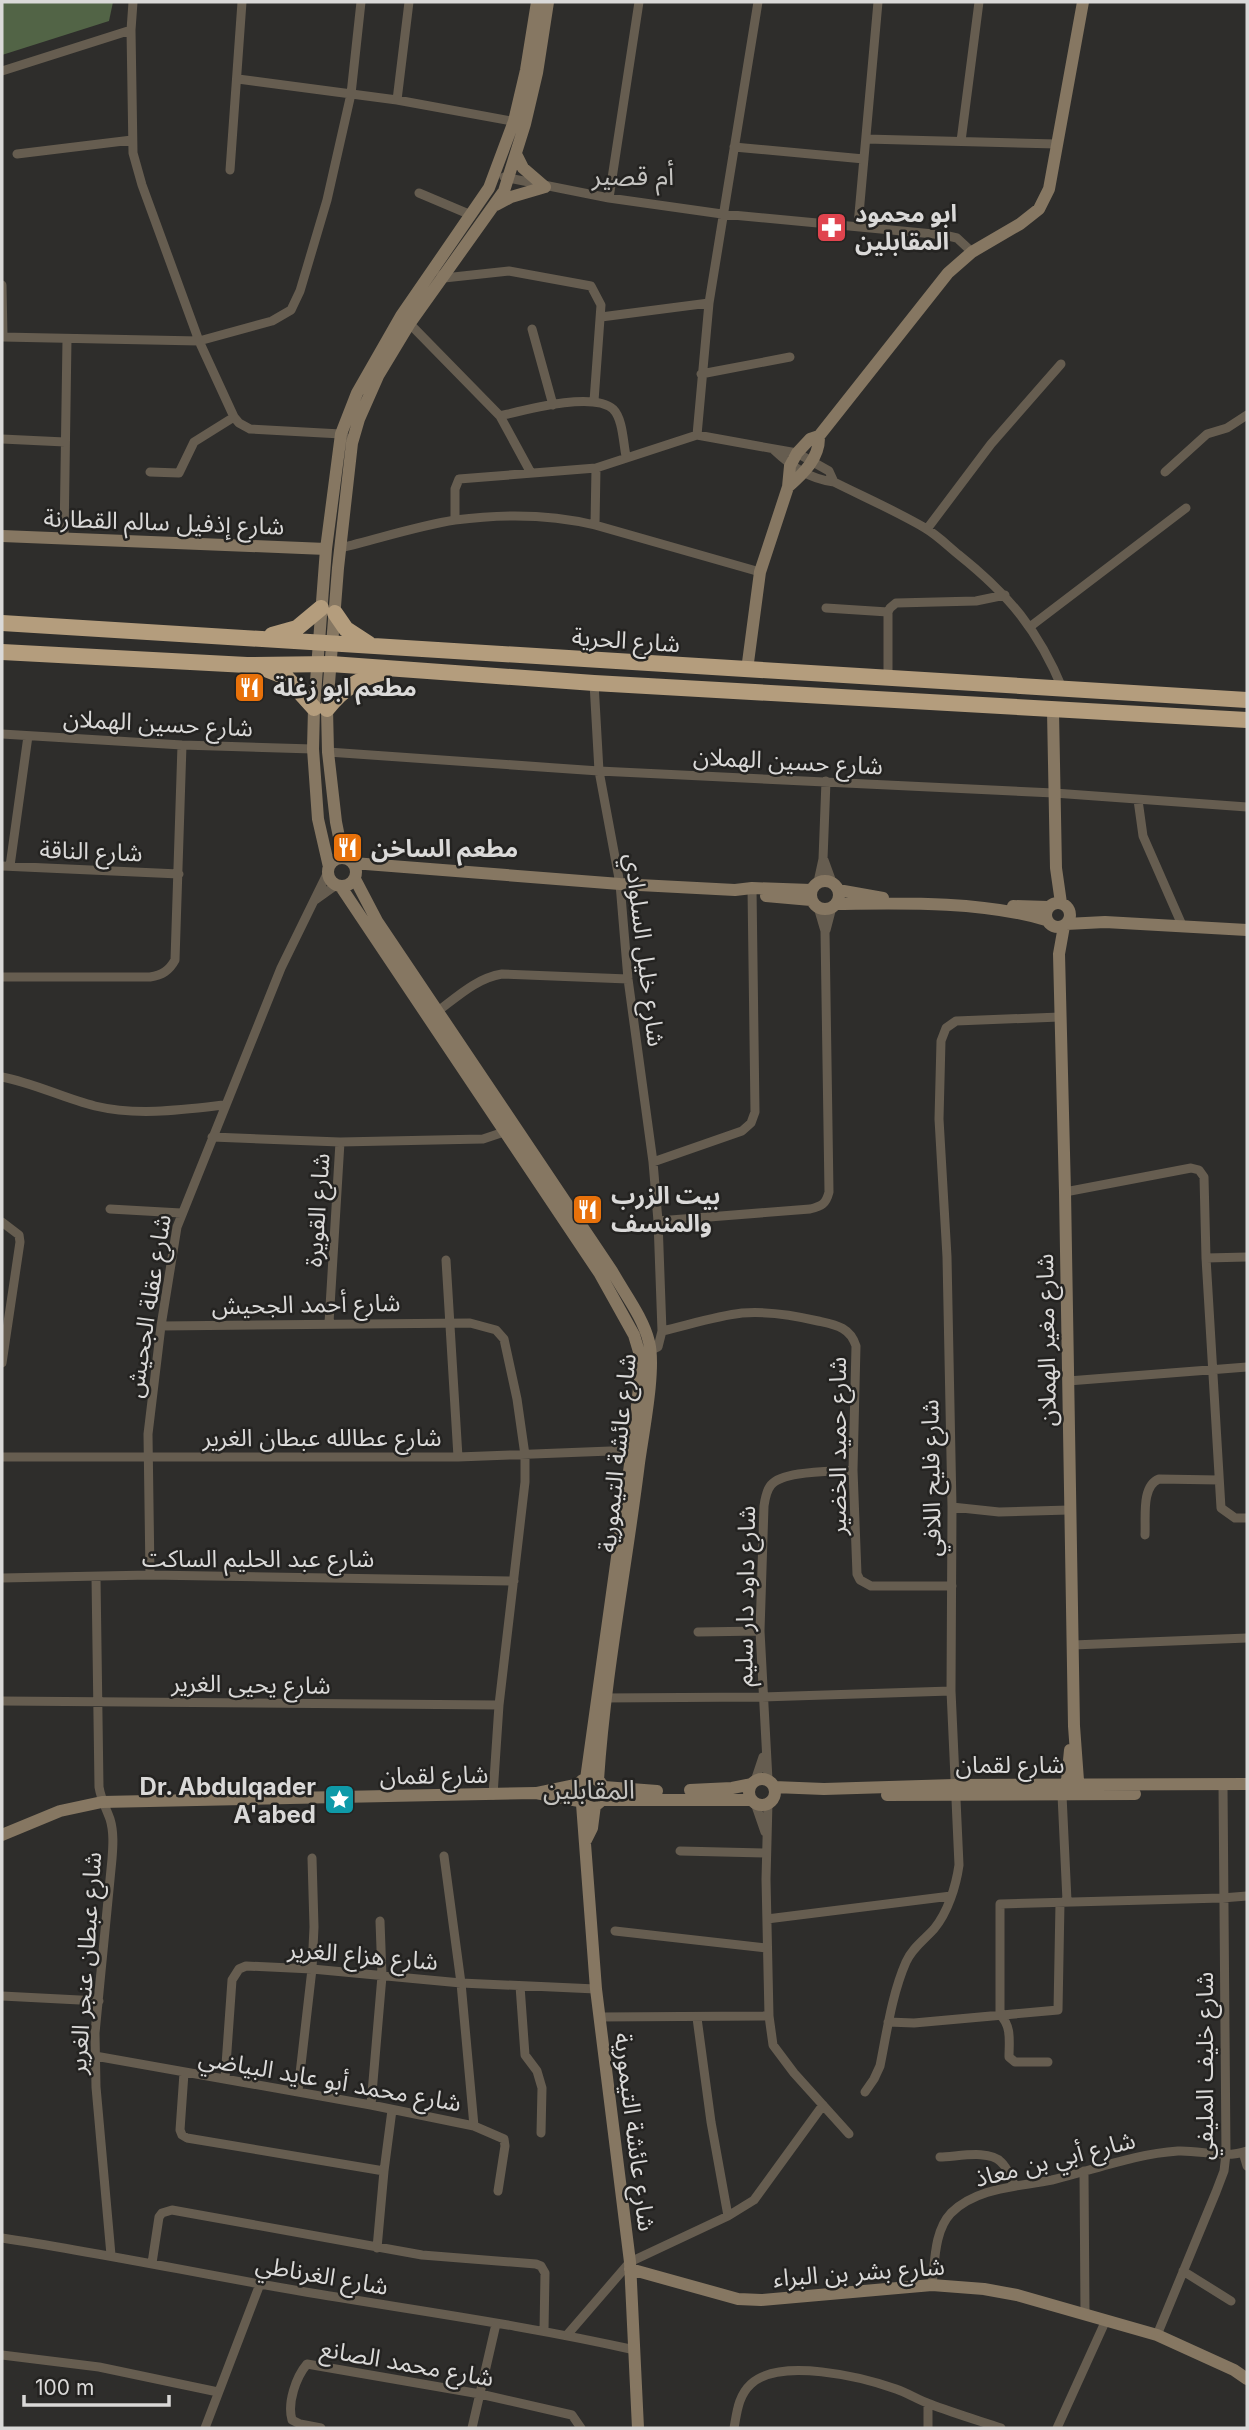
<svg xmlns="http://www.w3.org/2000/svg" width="1249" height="2430" viewBox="0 0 1249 2430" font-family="Inter,'Noto Sans Arabic',sans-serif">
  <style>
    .forest { fill: #526446 }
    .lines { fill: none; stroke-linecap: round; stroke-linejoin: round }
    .street { stroke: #665d50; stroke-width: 9 }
    .secondary { stroke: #867762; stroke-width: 12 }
    .highway { stroke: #b49d7d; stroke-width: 16 }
    .labels { text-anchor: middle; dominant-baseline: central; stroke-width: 5; stroke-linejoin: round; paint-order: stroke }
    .poi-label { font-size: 24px; font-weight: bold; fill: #dad9d8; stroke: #242321; text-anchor: start }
    .street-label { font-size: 24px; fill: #dad9d8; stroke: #242321 }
    .neighbourhood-label { font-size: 26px; fill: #c4c3c0; stroke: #242321 }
  </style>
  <rect width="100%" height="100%" fill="#2e2d2b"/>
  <path class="forest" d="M 2,2 L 113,2 L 109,21 L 2,55 Z"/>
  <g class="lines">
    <path class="street" d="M 133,2 L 131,30 L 133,153 L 142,185 L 199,341 L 234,417 L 239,423 L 250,429 L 341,434 L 345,437
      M 2,71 L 131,30
      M 238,79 L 397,100 L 517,122
      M 397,100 L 409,2
      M 866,139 L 1057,144
      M 961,141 L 979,2
      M 734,147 L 864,159
      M 17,154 L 132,140
      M 230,170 L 242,2
      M 504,177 L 609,198 L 722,214 L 944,235 L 957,238 L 972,252
      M 419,193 L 471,215
      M 609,198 L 639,2
      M 858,225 L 878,2
      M 441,275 L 444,278 L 509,271 L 591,286 L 601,305 L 594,401
      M 2,285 L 3,337
      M 601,317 L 709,303
      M 407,321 L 500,416 L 531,473
      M 532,329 L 553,405
      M 2,337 L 199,341 L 272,321 L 291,310 L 300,291 L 327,200 L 351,94 L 361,2
      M 701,374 L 790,357
      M 500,416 C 525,410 593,391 613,409 C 623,419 623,442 626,456
      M 697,435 L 709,303 L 758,2
      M 2,439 L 65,442
      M 774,450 C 791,466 809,479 834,482 C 864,497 896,511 925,528 C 937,535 948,546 959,555 C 1009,595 1039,631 1063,690
      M 150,472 L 179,473 L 194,442 L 234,417
      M 1165,472 L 1207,434 L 1227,428 L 1247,415
      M 455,520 L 455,489 L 459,479 L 596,468 L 697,435 L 797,453 L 829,471 L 834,482
      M 595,525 L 596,468
      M 927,529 L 991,444 L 1061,364
      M 64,539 L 67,339
      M 340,548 C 378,539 417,526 455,520 C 501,514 550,514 595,525 L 760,572
      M 826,608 L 888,612 L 888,679
      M 888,612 L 890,608 L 896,603 L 976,601 L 1005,595
      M 1031,626 L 1186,508
      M 594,683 L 599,771 L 620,884 L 628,979 L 653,1162 L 658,1221 L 662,1331 L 658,1347 L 645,1353
      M 2,734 L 182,745 L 313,749
      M 328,752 L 599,771 L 1054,793 L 1247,807
      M 1138,800 L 1143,836 L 1182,925
      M 824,860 L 832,882
      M 2,866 L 179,874
      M 10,866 L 28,736
      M 818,882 L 823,859 L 826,781
      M 315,900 L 336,885
      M 826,930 L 832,907
      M 2,977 L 150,977 C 162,975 169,971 175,960 L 182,745
      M 438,1011 C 458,996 477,978 502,974 L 628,979
      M 2,1077 C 34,1083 63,1098 95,1106 C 137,1116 181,1110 224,1105
      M 212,1137 L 340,1142 L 483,1139 L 504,1132
      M 653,1162 L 742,1131 L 751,1123 L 755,1112 L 752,888
      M 1065,1192 L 1191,1168 L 1199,1170 L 1204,1177 L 1206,1258 L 1221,1508 L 1235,1518 L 1247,1518
      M 110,1209 L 181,1213
      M 658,1221 L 810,1209 C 822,1206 826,1204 829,1192 L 825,931 L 818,907
      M 2,1222 L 19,1235 L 20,1242 L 2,1363
      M 1206,1258 L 1247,1257
      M 446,1260 L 458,1457
      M 329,1323 L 340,1142
      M 161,1326 L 470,1323 L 496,1330 L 504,1339 L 517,1399 L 525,1455 L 525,1482 L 499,1705 L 493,1795
      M 662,1331 C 688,1325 716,1316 742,1313 C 768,1311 793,1315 818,1321 C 836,1325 850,1327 856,1346 L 853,1470 L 857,1574 L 860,1580 L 871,1586 L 952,1586
      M 1068,1381 L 1247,1367
      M 2,1457 L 458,1457 L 636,1450
      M 952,1507 L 999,1512 L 1069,1510
      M 1145,1535 C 1146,1518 1141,1486 1159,1479 L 1219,1480
      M 150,1575 L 148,1434 L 161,1326 L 177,1227 L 281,968 L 328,872
      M 96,1577 L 99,1787 C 101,1799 106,1808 110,1819 C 114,1832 113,1846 112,1859 L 95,2033 L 96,2087 L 111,2255
      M 2,1578 L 150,1575 L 514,1581
      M 698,1632 L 760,1631
      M 1073,1645 L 1247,1638
      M 602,1698 L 762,1697 L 951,1691
      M 2,1701 L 499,1705
      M 768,1780 L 760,1631 L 764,1506 C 765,1499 766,1491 771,1485 C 783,1470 834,1472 853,1470
      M 755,1781 L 763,1757
      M 1062,1795 L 1067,1901
      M 768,1802 L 766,1879 L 769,2016 L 773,2045 L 794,2073 L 849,2134
      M 755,1803 L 765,1832
      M 680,1851 L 765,1853
      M 444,1856 L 461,1983 L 474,2126
      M 767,1919 L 951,1896
      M 615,1931 L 767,1948
      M 520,1986 L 525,2055 L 537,2071 L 542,2088 L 541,2133
      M 2,1996 L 99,2001
      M 599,2017 L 769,2016
      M 697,2018 L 711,2122 L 728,2216
      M 888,2022 L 914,2023 L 1058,2010 L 1060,1903
      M 95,2056 L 371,2105 L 474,2126 L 504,2139 L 505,2146 L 498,2191
      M 1048,2062 L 1015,2062 L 1009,2057 C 1009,2042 1012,2026 1000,2015 L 1000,1904 L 1222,1898 L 1247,1896
      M 184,2073 L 180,2130 L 182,2135 L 187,2138 L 384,2171
      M 225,2079 L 232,1980 L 239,1969 L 246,1966 L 312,1969 L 461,1983 L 596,1989
      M 298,2091 L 312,1969 L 314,1927 L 312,1858
      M 865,2092 L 874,2079 L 880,2066 C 887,2031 892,1994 906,1962 C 912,1948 924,1940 934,1929 C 948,1912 956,1886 959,1865 L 951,1691 L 952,1507 L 947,1257 L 939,1119 L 941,1041 L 946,1028 L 956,1021 L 1060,1017
      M 371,2105 L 382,1976 L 380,1921
      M 1243,2152 L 1247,2166
      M 940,2157 C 956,2157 989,2149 1001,2162 C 1008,2168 1011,2179 1015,2186
      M 1084,2171 L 1085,2314
      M 2,2238 C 102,2253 200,2274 300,2291 C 412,2310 524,2325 635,2350
      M 377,2248 L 384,2171 L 392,2110
      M 152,2263 L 159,2217 L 162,2213 L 172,2210 L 422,2255 L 536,2264 L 541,2266 L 545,2273 L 544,2331
      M 1183,2271 L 1231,2301
      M 932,2285 C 935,2262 934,2231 951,2213 C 977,2187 1018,2187 1052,2180 C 1094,2170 1134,2154 1178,2151 C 1201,2150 1225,2159 1247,2151
      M 567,2335 L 630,2262 L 728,2216 L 754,2200 L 823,2105
      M 1157,2335 L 1216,2192 L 1224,2171 L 1226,2154 L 1223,1785
      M 2,2355 L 99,2367 L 218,2392
      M 928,2404 L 928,2428
      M 205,2428 L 260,2284
      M 321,2428 L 300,2424 L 292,2420 C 287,2403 296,2377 307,2364 L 480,2394 L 572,2415 L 581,2428
      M 472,2428 L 496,2324
      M 734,2428 C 737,2412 738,2396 751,2384 C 780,2357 862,2377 896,2389 C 908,2393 918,2400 930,2404 C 953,2413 977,2420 1001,2428
      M 1057,2428 L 1106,2320"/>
    <path class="secondary" d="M 517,156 L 523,168 L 545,187
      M 496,205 L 511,197 L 545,187
      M 788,487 C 803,474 820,458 819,436
      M 2,536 L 326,549
      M 747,670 L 760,572 L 788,487 L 790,466 L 797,453 L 810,439 L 819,436 L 948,273 L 972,252 L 1020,224 L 1039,209 L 1049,189 L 1083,2
      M 1053,711 L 1056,868 L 1061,903
      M328 872a14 14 0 1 1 28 0a14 14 0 1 1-28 0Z
      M 348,859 L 340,842 L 336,822 L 328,752 L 327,709 L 338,568 L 352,443 L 359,419 L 378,376 L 410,323 L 504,191 L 525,124 L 537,73 L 548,2
      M 353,863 L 620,884 L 735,890 L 752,888 L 811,890
      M 329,867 L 318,819 L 313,749 L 314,708 L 326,549 L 341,434 L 357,393 L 401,316 L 489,188 L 514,121 L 526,70 L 537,2
      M 355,879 L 377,921 L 612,1271 C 624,1293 643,1317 649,1342 C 656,1369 643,1433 639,1463 C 626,1569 605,1674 598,1780
      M811 895a14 14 0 1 1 28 0a14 14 0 1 1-28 0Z
      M 341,887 L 600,1274 L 634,1335 L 640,1355 L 641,1370 L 632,1450 L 586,1779
      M 838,890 L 883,898
      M 766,896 L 811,900
      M1046 915a12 12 0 1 1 24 0a12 12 0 1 1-24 0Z
      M 836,904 C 904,903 982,901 1046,920
      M 1013,906 L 1048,907
      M 1066,924 L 1105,922 L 1247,930
      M 1064,926 L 1059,954 L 1065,1192 L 1074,1726 L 1079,1794
      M576 1792a14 14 0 1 1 28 0a14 14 0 1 1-28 0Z
      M749 1792a13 13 0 1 1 26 0a13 13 0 1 1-26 0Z
      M 604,1787 L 657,1791
      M 774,1787 L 824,1789 L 954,1785 L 1247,1784
      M 690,1790 L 732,1788 L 752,1784
      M 1066,1791 L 1070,1750
      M 536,1793 L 579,1784
      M 887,1795 L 1135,1794
      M 602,1800 L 752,1800
      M 582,1804 L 596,1989 L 630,2262 L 638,2428
      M 2,1835 L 60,1811 L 102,1802 L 536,1793 L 579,1801
      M 586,1840 L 592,1828 L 595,1805
      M 630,2269 L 738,2299 L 761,2300 L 932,2285 L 984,2289 L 1017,2295 L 1157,2335 L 1234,2370 L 1247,2379"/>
    <path class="highway" d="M 335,613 L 346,629 L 369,644
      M 2,623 L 1247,700
      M 272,635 L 297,628 L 321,608
      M 2,652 L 247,665 L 331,664 L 594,683 L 1247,720
      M 263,668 L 286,677 L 314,708
      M 327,709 C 343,688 360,678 385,672"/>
  </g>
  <defs>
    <symbol id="pharmacy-square" viewBox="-11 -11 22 22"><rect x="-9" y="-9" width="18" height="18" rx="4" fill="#e0444e" stroke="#242321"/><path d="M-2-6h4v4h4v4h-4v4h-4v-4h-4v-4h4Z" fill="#fff"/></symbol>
    <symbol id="restaurant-square" viewBox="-11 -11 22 22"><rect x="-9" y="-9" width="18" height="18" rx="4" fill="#e8710a" stroke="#242321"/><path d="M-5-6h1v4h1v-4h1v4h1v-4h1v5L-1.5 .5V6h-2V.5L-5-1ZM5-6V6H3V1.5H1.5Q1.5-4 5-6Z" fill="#fff"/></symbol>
    <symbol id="sight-square" viewBox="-11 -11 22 22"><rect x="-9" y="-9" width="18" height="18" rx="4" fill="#0f9aa8" stroke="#242321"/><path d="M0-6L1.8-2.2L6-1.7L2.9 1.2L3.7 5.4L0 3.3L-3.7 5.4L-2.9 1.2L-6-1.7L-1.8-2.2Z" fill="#fff"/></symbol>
  </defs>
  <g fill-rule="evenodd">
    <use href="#pharmacy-square" x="814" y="210" width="35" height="35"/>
    <use href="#restaurant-square" x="232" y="670" width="35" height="35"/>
    <use href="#restaurant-square" x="330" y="830" width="35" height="35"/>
    <use href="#restaurant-square" x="570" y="1192" width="35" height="35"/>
    <use href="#sight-square" x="322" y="1782" width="35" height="35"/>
  </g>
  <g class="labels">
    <g class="poi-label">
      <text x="855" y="213">ابو محمود<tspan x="855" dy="28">المقابلين</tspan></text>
      <text x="273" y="687">مطعم ابو زغلة</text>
      <text x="371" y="848">مطعم الساخن</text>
      <text x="611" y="1195">بيت الزرب<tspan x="611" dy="28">والمنسف</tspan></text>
      <text x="316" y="1786" text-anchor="end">Dr. Abdulqader<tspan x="316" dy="28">A'abed</tspan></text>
    </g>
    <g class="street-label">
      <text transform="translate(164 522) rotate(2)">شارع إذفيل سالم القطارنة</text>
      <text transform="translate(626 640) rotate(4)">شارع الحرية</text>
      <text transform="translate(158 723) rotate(3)">شارع حسين الهملان</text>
      <text transform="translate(788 761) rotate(3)">شارع حسين الهملان</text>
      <text transform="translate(91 851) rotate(2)">شارع الناقة</text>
      <text transform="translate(645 950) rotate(83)">شارع خليل السلوادي</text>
      <text transform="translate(317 1210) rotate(-86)">شارع القويرة</text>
      <text transform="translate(306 1304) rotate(-1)">شارع أحمد الجحيش</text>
      <text transform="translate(148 1306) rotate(-81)">شارع عقلة الجحيش</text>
      <text transform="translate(1046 1340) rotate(-91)">شارع مغير الهملان</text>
      <text x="322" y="1437">شارع عطالله عبطان الغرير</text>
      <text transform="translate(837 1446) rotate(-90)">شارع حميد الخضير</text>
      <text transform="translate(617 1453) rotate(-84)">شارع عائشة التيمورية</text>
      <text transform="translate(931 1478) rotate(-91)">شارع فليح اللافي</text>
      <text x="258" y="1558">شارع عبد الحليم الساكت</text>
      <text transform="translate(745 1596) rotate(-89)">شارع داود دار سليم</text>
      <text transform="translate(251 1684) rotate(1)">شارع يحيى الغرير</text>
      <text x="1010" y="1764">شارع لقمان</text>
      <text transform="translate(434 1775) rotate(-1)">شارع لقمان</text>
      <text transform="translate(363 1955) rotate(5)">شارع هزاع الغرير</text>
      <text transform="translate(85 1963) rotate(-86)">شارع عبطان عنجر الغرير</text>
      <text transform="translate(1204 2066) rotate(-90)">شارع خليف المليفي</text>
      <text transform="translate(330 2080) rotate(10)">شارع محمد أبو عايد البياضي</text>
      <text transform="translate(635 2132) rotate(83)">شارع عائشة التيمورية</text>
      <text transform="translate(1055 2159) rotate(-14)">شارع أبي بن معاذ</text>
      <text transform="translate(859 2272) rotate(-4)">شارع بشر بن البراء</text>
      <text transform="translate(322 2275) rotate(10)">شارع الغرناطي</text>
      <text transform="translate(407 2363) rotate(10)">شارع محمد الصانع</text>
    </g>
    <g class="neighbourhood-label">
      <text x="633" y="175">أم قصير</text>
      <text x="589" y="1789">المقابلين</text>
    </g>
  </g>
  <rect width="1249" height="2430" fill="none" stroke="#dad9d8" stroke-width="7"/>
  <path d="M24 2395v10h145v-10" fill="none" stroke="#dad9d8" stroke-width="3.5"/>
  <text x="35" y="2395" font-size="21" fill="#dad9d8" stroke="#242321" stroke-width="5" paint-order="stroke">100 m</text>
</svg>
